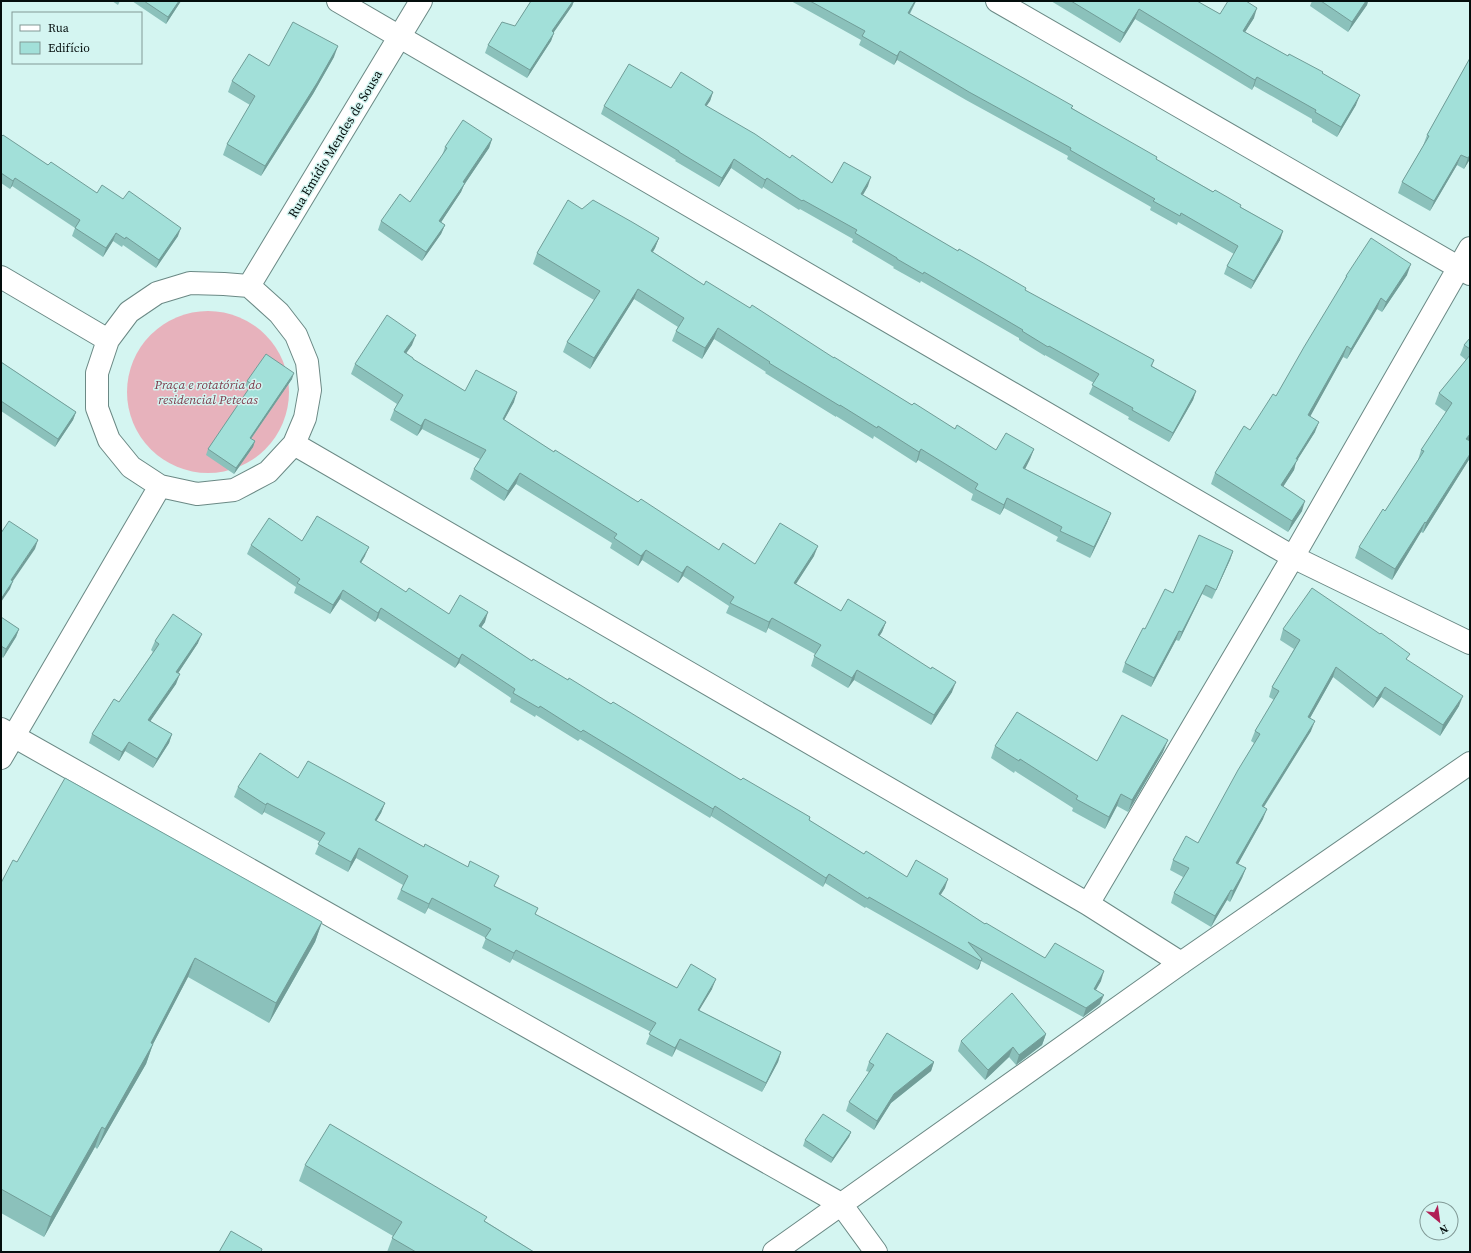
<svg xmlns="http://www.w3.org/2000/svg" width="1471" height="1253" viewBox="0 0 1471 1253" font-family="'Source Serif 4',serif">
  <style>
    .green { fill: #e7b2bc }
    .lines { fill: none; stroke-linecap: round; stroke-linejoin: round }
    .minor-casing { stroke: #6b8985; stroke-width: 24 }
    .minor { stroke: #fff; stroke-width: 22 }
    .wall { fill: #8bc1bb }
    .shaded-wall { fill: #719d98 }
    .building { fill: #a2e0d9; stroke: #719d98 }
    .labels { text-anchor: middle; dominant-baseline: central; stroke-width: 3; stroke-linejoin: round; paint-order: stroke }
    .street-label { font-size: 13px; fill: #040e0d; stroke: #d4f5f1 }
    .park-label { font-size: 13px; font-style: italic; fill: #7f3c4d; stroke: #d4f5f1 }
  </style>
  <rect width="100%" height="100%" fill="#d4f5f1"/>
  <path class="green" d="M127 392a81 81 0 1 1 162 0a81 81 0 1 1-162 0Z"/>
  <g class="lines">
    <defs>
      <path id="minor" d="M 338,1 L 1293,557 L 1470,643
        M 997,1 L 1470,274
        M 1,277 L 108,340
        M 190,283 L 224,284 L 249,286 L 279,313 L 296,335 L 307,362 L 310,390 L 305,418 L 294,444 L 268,472 L 234,490 L 197,494 L 160,486 L 131,467 L 109,440 L 97,408 L 97,373 L 108,340 L 129,312 L 157,293 Z
        M 249,286 L 421,1
        M 294,444 L 1088,904 L 1181,963
        M 1,729 L 841,1204 L 876,1252
        M 1,758 L 160,486
        M 1088,904 L 1293,557 L 1470,248
        M 774,1252 L 1181,963 L 1470,763"/>
    </defs>
    <use href="#minor" class="minor-casing"/>
    <use href="#minor" class="minor"/>
  </g>
  <path class="wall" d="M 112,1 L 120,1 L 118,5 Z
    M 132,1 L 181,1 L 166,24 Z
    M 531,1 L 574,1 L 572,6 L 554,32 L 551,41 L 527,78 L 485,53 L 488,45 L 515,26 Z
    M 791,1 L 916,1 L 910,14 L 1072,108 L 1157,160 L 1283,231 L 1280,240 L 1251,289 L 1224,274 L 1227,266 L 1234,254 L 1178,222 L 1177,225 L 1150,210 L 1151,207 L 1067,159 L 1068,156 L 966,100 L 897,60 L 894,65 L 859,45 L 861,40 Z
    M 1051,1 L 1197,1 L 1220,14 L 1254,18 L 1245,32 L 1288,56 L 1322,74 L 1356,105 L 1337,137 L 1312,122 L 1312,119 L 1254,86 L 1252,90 L 1135,19 L 1120,43 Z
    M 1312,1 L 1368,1 L 1367,5 L 1348,32 L 1310,6 Z
    M 334,57 L 313,94 L 261,176 L 223,155 L 227,144 L 250,105 L 228,92 L 232,81 L 269,66 Z
    M 1470,58 L 1470,159 L 1464,169 L 1457,165 L 1430,211 L 1398,193 L 1402,182 L 1423,146 L 1427,135 Z
    M 671,88 L 713,92 L 710,101 L 706,106 L 790,158 L 832,183 L 868,186 L 863,195 L 1025,291 L 1154,360 L 1152,366 L 1196,391 L 1193,400 L 1169,442 L 1128,419 L 1129,417 L 1089,394 L 1094,383 L 1045,355 L 1045,356 L 1019,340 L 1019,338 L 921,281 L 920,283 L 893,268 L 894,267 L 852,242 L 853,239 L 800,209 L 799,210 L 763,187 L 762,189 L 731,168 L 719,187 L 675,161 L 676,160 L 601,114 L 604,106 Z
    M 1,136 L 48,165 L 97,193 L 178,236 L 156,268 L 123,245 L 122,247 L 113,241 L 103,257 L 72,236 L 75,228 L 12,186 L 10,189 L 1,183 Z
    M 492,139 L 489,148 L 464,185 L 461,192 L 441,222 L 445,225 L 441,234 L 422,261 L 378,230 L 381,221 L 410,202 L 442,156 L 445,147 Z
    M 582,209 L 659,238 L 655,248 L 653,252 L 704,285 L 750,308 L 912,405 L 955,429 L 996,450 L 1034,449 L 1030,459 L 1025,469 L 1111,513 L 1107,523 L 1090,558 L 1056,541 L 1058,537 L 1004,508 L 1000,515 L 971,500 L 973,494 L 918,460 L 916,463 L 874,436 L 873,439 L 836,416 L 836,417 L 765,373 L 766,372 L 714,339 L 702,359 L 672,341 L 676,331 L 678,327 L 634,299 L 590,369 L 563,352 L 567,342 L 594,300 L 533,264 L 537,253 Z
    M 1407,275 L 1382,312 L 1377,309 L 1347,359 L 1343,357 L 1310,416 L 1315,432 L 1296,462 L 1294,470 L 1283,487 L 1302,511 L 1288,532 L 1211,484 L 1215,473 L 1250,430 L 1276,396 L 1343,283 L 1346,276 Z
    M 1470,338 L 1470,439 L 1469,441 L 1470,441 L 1470,458 L 1423,533 L 1421,532 L 1392,580 L 1355,558 L 1359,547 L 1385,511 L 1418,460 L 1421,450 L 1446,412 L 1435,404 L 1439,393 L 1466,360 L 1460,355 L 1464,345 Z
    M 412,345 L 406,353 L 413,358 L 413,359 L 465,391 L 514,402 L 504,420 L 554,452 L 719,550 L 755,564 L 814,556 L 796,584 L 841,611 L 886,622 L 882,632 L 879,636 L 952,692 L 931,725 L 854,680 L 848,688 L 811,666 L 815,654 L 768,628 L 766,633 L 726,613 L 729,606 L 683,576 L 678,583 L 642,560 L 638,566 L 610,548 L 612,543 L 516,484 L 504,501 L 470,479 L 474,469 L 480,459 L 422,429 L 417,436 L 390,420 L 394,410 L 397,404 L 351,374 L 355,364 Z
    M 1,362 L 76,412 L 73,420 L 55,447 L 1,411 Z
    M 292,379 L 251,439 L 255,441 L 253,447 L 234,474 L 206,455 L 208,449 L 249,389 L 245,387 L 247,381 Z
    M 302,541 L 365,556 L 361,563 L 406,592 L 449,614 L 485,622 L 481,627 L 532,661 L 568,680 L 611,704 L 741,780 L 810,817 L 809,820 L 864,854 L 907,877 L 945,888 L 940,895 L 985,924 L 1045,958 L 1101,981 L 1096,990 L 1100,1004 L 1083,1017 L 981,961 L 979,968 L 977,970 L 866,907 L 865,908 L 825,883 L 823,887 L 711,816 L 710,818 L 580,739 L 578,741 L 536,715 L 535,717 L 510,702 L 511,698 L 459,663 L 455,668 L 378,618 L 375,622 L 340,599 L 330,614 L 294,593 L 296,587 L 247,554 L 251,545 Z
    M 1233,551 L 1230,560 L 1212,599 L 1202,594 L 1179,641 L 1176,640 L 1151,687 L 1122,672 L 1125,663 L 1173,593 Z
    M 1,617 L 19,629 L 16,637 L 3,658 L 1,656 Z
    M 1283,629 L 1407,661 L 1459,706 L 1440,736 L 1381,697 L 1373,708 L 1333,677 L 1310,718 L 1311,731 L 1264,807 L 1263,819 L 1238,864 L 1246,868 L 1242,878 L 1230,902 L 1227,900 L 1211,927 L 1171,903 L 1174,893 L 1183,877 L 1170,870 L 1173,860 L 1198,843 L 1254,743 L 1251,741 L 1255,731 L 1274,700 L 1269,697 L 1272,687 L 1294,649 L 1280,640 Z
    M 155,641 L 198,643 L 178,673 L 176,684 L 150,721 L 172,734 L 169,743 L 153,768 L 125,751 L 119,761 L 89,743 L 92,734 L 119,702 L 153,652 L 151,650 Z
    M 995,746 L 1097,761 L 1163,752 L 1128,812 L 1117,806 L 1105,829 L 1072,811 L 1073,808 L 1015,771 L 1014,773 L 991,758 Z
    M 298,778 L 385,803 L 381,813 L 376,821 L 495,886 L 538,908 L 535,914 L 677,988 L 712,989 L 699,1010 L 781,1052 L 778,1062 L 762,1092 L 676,1049 L 672,1057 L 646,1044 L 651,1032 L 512,959 L 510,963 L 482,948 L 486,938 L 428,908 L 425,914 L 397,899 L 403,885 L 356,858 L 348,872 L 315,854 L 320,842 L 264,812 L 262,815 L 234,797 L 238,787 Z
    M 17,862 L 322,922 L 315,942 L 269,1023 L 188,977 L 153,1044 L 146,1064 L 97,1149 L 95,1147 L 44,1237 L 1,1213 L 1,883 Z
    M 1046,1034 L 1042,1045 L 1016,1065 L 1009,1057 L 985,1080 L 958,1051 L 961,1041 Z
    M 869,1062 L 934,1062 L 931,1071 L 891,1103 L 874,1130 L 846,1111 L 849,1102 L 869,1072 L 866,1071 Z
    M 851,1132 L 849,1137 L 831,1163 L 803,1146 L 805,1140 Z
    M 305,1165 L 485,1221 L 534,1252 L 387,1252 L 393,1236 L 299,1181 Z"/>
  <path class="shaded-wall" d="M 179,1 L 181,1 L 166,24 L 168,17 Z
    M 573,1 L 574,1 L 572,6 L 549,39 L 552,31 Z
    M 915,1 L 916,1 L 915,3 L 905,22 L 908,13 Z
    M 1366,1 L 1368,1 L 1367,5 L 1348,32 L 1352,22 Z
    M 1257,8 L 1254,18 L 1240,40 L 1243,31 Z
    M 1139,9 L 1135,19 L 1120,43 L 1124,33 Z
    M 554,33 L 551,41 L 527,78 L 530,70 Z
    M 338,46 L 334,57 L 313,94 L 261,176 L 265,166 Z
    M 900,51 L 897,60 L 894,65 L 897,56 Z
    M 1257,77 L 1254,86 L 1252,90 L 1255,80 Z
    M 713,92 L 710,101 L 701,114 L 705,105 Z
    M 1360,95 L 1356,105 L 1337,137 L 1341,127 Z
    M 492,139 L 489,148 L 464,185 L 461,192 L 436,230 L 439,221 L 463,182 Z
    M 1461,155 L 1457,165 L 1430,211 L 1434,201 Z
    M 1470,155 L 1470,159 L 1464,169 L 1468,158 Z
    M 734,159 L 731,168 L 719,187 L 722,178 Z
    M 871,177 L 868,186 L 858,203 L 861,194 Z
    M 15,178 L 12,186 L 10,189 L 13,181 Z
    M 767,178 L 763,187 L 762,189 L 765,180 Z
    M 445,225 L 441,234 L 422,261 L 426,252 Z
    M 181,228 L 178,236 L 156,268 L 159,260 Z
    M 1283,231 L 1280,240 L 1251,289 L 1254,281 Z
    M 116,233 L 113,241 L 103,257 L 106,248 Z
    M 659,238 L 655,248 L 647,261 L 651,251 Z
    M 1411,264 L 1407,275 L 1382,312 L 1386,302 Z
    M 638,289 L 634,299 L 590,369 L 594,358 Z
    M 1381,298 L 1377,309 L 1347,359 L 1351,349 Z
    M 718,328 L 714,339 L 702,359 L 705,348 Z
    M 416,335 L 412,345 L 400,362 L 404,352 Z
    M 1347,346 L 1343,357 L 1305,426 L 1308,415 Z
    M 294,373 L 292,379 L 248,443 L 250,438 Z
    M 1196,391 L 1193,400 L 1169,442 L 1173,433 Z
    M 517,392 L 514,402 L 499,429 L 503,419 Z
    M 76,412 L 73,420 L 55,447 L 58,439 Z
    M 425,419 L 422,429 L 417,436 L 421,426 Z
    M 1319,422 L 1315,432 L 1296,462 L 1294,470 L 1277,496 L 1281,485 L 1296,459 Z
    M 1470,434 L 1470,439 L 1462,449 L 1466,439 Z
    M 255,441 L 253,447 L 234,474 L 236,468 Z
    M 921,449 L 918,460 L 916,463 L 919,452 Z
    M 1034,449 L 1030,459 L 1020,479 L 1023,468 Z
    M 1470,454 L 1470,458 L 1423,533 L 1426,523 Z
    M 520,473 L 516,484 L 504,501 L 508,491 Z
    M 1007,498 L 1004,508 L 1000,515 L 1004,505 Z
    M 1305,501 L 1302,511 L 1288,532 L 1292,521 Z
    M 1111,513 L 1107,523 L 1090,558 L 1094,547 Z
    M 1425,522 L 1421,532 L 1392,580 L 1395,569 Z
    M 38,540 L 35,549 L 13,581 L 10,589 L 1,602 L 1,599 L 11,580 Z
    M 818,546 L 814,556 L 790,593 L 794,583 Z
    M 369,547 L 365,556 L 356,571 L 360,562 Z
    M 646,550 L 642,560 L 638,566 L 641,556 Z
    M 1233,551 L 1230,560 L 1212,599 L 1216,590 Z
    M 687,566 L 683,576 L 678,583 L 682,573 Z
    M 1206,585 L 1202,594 L 1179,641 L 1182,632 Z
    M 343,590 L 340,599 L 330,614 L 333,605 Z
    M 381,608 L 378,618 L 375,622 L 378,613 Z
    M 488,612 L 485,622 L 476,635 L 479,626 Z
    M 772,618 L 766,633 L 769,622 Z
    M 886,622 L 882,632 L 874,645 L 878,635 Z
    M 19,629 L 16,637 L 3,658 L 6,649 Z
    M 1179,631 L 1176,640 L 1151,687 L 1154,678 Z
    M 202,634 L 198,643 L 173,681 L 176,672 Z
    M 462,654 L 459,663 L 455,668 L 459,659 Z
    M 1336,667 L 1333,677 L 1305,727 L 1308,717 Z
    M 857,670 L 854,680 L 848,688 L 852,678 Z
    M 180,674 L 176,684 L 145,729 L 148,720 Z
    M 956,682 L 952,692 L 931,725 L 934,715 Z
    M 1385,687 L 1381,697 L 1373,708 L 1377,698 Z
    M 1463,696 L 1459,706 L 1440,736 L 1443,725 Z
    M 1315,721 L 1311,731 L 1258,816 L 1262,806 Z
    M 172,734 L 169,743 L 153,768 L 157,759 Z
    M 1168,740 L 1163,752 L 1128,812 L 1132,800 Z
    M 129,742 L 125,751 L 119,761 L 122,752 Z
    M 1121,794 L 1117,806 L 1105,829 L 1109,817 Z
    M 267,803 L 264,812 L 262,815 L 266,805 Z
    M 385,803 L 381,813 L 371,830 L 375,820 Z
    M 715,806 L 711,816 L 710,818 L 713,809 Z
    M 1267,809 L 1263,819 L 1233,873 L 1236,863 Z
    M 359,848 L 356,858 L 348,872 L 351,862 Z
    M 1246,868 L 1242,878 L 1230,902 L 1233,891 Z
    M 829,874 L 825,883 L 823,887 L 826,878 Z
    M 948,879 L 945,888 L 935,904 L 939,894 Z
    M 1231,890 L 1227,900 L 1211,927 L 1215,916 Z
    M 432,898 L 428,908 L 425,914 L 429,904 Z
    M 322,922 L 315,942 L 269,1023 L 276,1003 Z
    M 516,950 L 512,959 L 510,963 L 514,953 Z
    M 195,958 L 188,977 L 151,1048 L 153,1044 L 146,1064 L 97,1149 L 105,1129 Z
    M 982,959 L 979,968 L 977,970 L 981,961 Z
    M 1104,971 L 1101,981 L 1091,998 L 1094,989 Z
    M 716,979 L 712,989 L 694,1019 L 698,1010 Z
    M 1104,995 L 1100,1004 L 1083,1017 L 1086,1008 Z
    M 1046,1034 L 1042,1045 L 1016,1065 L 1019,1055 Z
    M 680,1039 L 676,1049 L 672,1057 L 675,1048 Z
    M 1013,1047 L 1009,1057 L 985,1080 L 988,1070 Z
    M 781,1052 L 778,1062 L 762,1092 L 766,1083 Z
    M 934,1062 L 931,1071 L 891,1103 L 874,1130 L 877,1121 L 894,1094 Z
    M 102,1127 L 95,1147 L 44,1237 L 51,1217 Z
    M 851,1132 L 849,1137 L 831,1163 L 833,1158 Z"/>
  <path class="building" d="M 144,1 L 179,1 L 168,17 Z
    M 531,1 L 573,1 L 552,31 L 554,33 L 530,70 L 488,45 L 502,22 L 515,26 Z
    M 810,1 L 915,1 L 908,13 L 1073,106 L 1071,108 L 1157,157 L 1156,159 L 1213,192 L 1215,190 L 1241,205 L 1240,207 L 1283,231 L 1254,281 L 1227,266 L 1238,246 L 1181,213 L 1180,216 L 1153,201 L 1155,199 L 1070,150 L 1071,148 L 969,92 L 900,51 L 897,56 L 862,36 L 865,31 Z
    M 1071,1 L 1197,1 L 1220,14 L 1228,1 L 1246,1 L 1257,8 L 1243,31 L 1288,56 L 1289,54 L 1323,72 L 1322,73 L 1360,95 L 1341,127 L 1315,112 L 1316,110 L 1257,77 L 1255,80 L 1139,9 L 1124,33 Z
    M 1321,1 L 1366,1 L 1352,22 Z
    M 293,22 L 338,46 L 317,83 L 265,166 L 227,144 L 255,96 L 232,81 L 249,54 L 269,66 Z
    M 1470,58 L 1470,155 L 1468,158 L 1461,155 L 1434,201 L 1402,182 L 1429,136 L 1427,135 Z
    M 629,64 L 671,88 L 681,72 L 713,92 L 705,105 L 755,134 L 790,158 L 792,155 L 832,183 L 844,162 L 871,177 L 861,194 L 958,251 L 959,249 L 985,264 L 1026,288 L 1025,290 L 1154,360 L 1151,366 L 1196,391 L 1173,433 L 1132,410 L 1133,408 L 1092,385 L 1099,374 L 1049,346 L 1048,347 L 1022,331 L 1023,330 L 924,272 L 923,274 L 897,259 L 897,258 L 855,233 L 857,230 L 803,200 L 802,201 L 767,178 L 765,180 L 734,159 L 722,178 L 679,152 L 679,151 L 604,106 Z
    M 463,120 L 492,139 L 463,182 L 465,183 L 439,221 L 445,225 L 426,252 L 381,221 L 400,194 L 410,202 L 447,148 L 445,147 Z
    M 3,135 L 48,165 L 51,162 L 97,193 L 102,185 L 123,199 L 129,191 L 181,228 L 159,260 L 126,237 L 125,239 L 116,233 L 106,248 L 75,228 L 80,220 L 15,178 L 13,181 L 1,173 L 1,136 L 2,136 Z
    M 568,200 L 582,209 L 593,200 L 632,222 L 659,238 L 651,251 L 704,285 L 706,281 L 750,308 L 752,305 L 834,358 L 834,357 L 912,405 L 914,403 L 955,429 L 957,425 L 996,450 L 1006,433 L 1034,449 L 1023,468 L 1111,513 L 1094,547 L 1060,531 L 1062,527 L 1007,498 L 1004,505 L 975,489 L 978,484 L 921,449 L 919,452 L 878,426 L 877,428 L 840,405 L 840,406 L 769,363 L 770,362 L 718,328 L 705,348 L 676,331 L 684,318 L 638,289 L 594,358 L 567,342 L 600,291 L 537,253 Z
    M 1371,238 L 1411,264 L 1386,302 L 1381,298 L 1351,349 L 1347,346 L 1308,415 L 1319,422 L 1296,459 L 1298,459 L 1281,485 L 1305,501 L 1292,521 L 1215,473 L 1244,426 L 1250,430 L 1273,394 L 1276,396 L 1304,347 L 1347,276 L 1346,276 Z
    M 387,315 L 416,335 L 404,352 L 413,358 L 413,359 L 465,391 L 476,370 L 517,392 L 503,419 L 554,452 L 555,450 L 638,502 L 641,499 L 719,550 L 723,543 L 755,564 L 780,523 L 818,546 L 794,583 L 841,611 L 848,599 L 886,622 L 878,635 L 931,669 L 932,667 L 956,682 L 934,715 L 857,670 L 852,678 L 814,656 L 821,645 L 772,618 L 769,622 L 730,603 L 734,597 L 687,566 L 682,573 L 646,550 L 641,556 L 614,538 L 617,534 L 520,473 L 508,491 L 474,469 L 486,450 L 425,419 L 421,426 L 394,410 L 403,395 L 355,364 Z
    M 1470,338 L 1470,349 L 1464,345 Z
    M 266,354 L 294,373 L 250,438 L 255,441 L 236,468 L 208,449 L 252,384 L 247,381 Z
    M 1470,355 L 1470,434 L 1466,439 L 1470,441 L 1470,454 L 1426,523 L 1425,522 L 1395,569 L 1359,547 L 1383,509 L 1385,511 L 1424,451 L 1421,450 L 1452,403 L 1439,393 Z
    M 1,362 L 76,412 L 58,439 L 1,401 Z
    M 317,516 L 369,547 L 360,562 L 406,592 L 409,588 L 449,614 L 460,595 L 488,612 L 479,626 L 532,661 L 533,659 L 568,680 L 569,678 L 611,704 L 613,702 L 741,780 L 743,778 L 810,817 L 809,820 L 864,854 L 866,851 L 907,877 L 916,860 L 948,879 L 939,894 L 985,924 L 986,923 L 1045,958 L 1055,943 L 1104,971 L 1094,989 L 1104,995 L 1086,1008 L 968,942 L 982,959 L 981,961 L 869,897 L 868,899 L 829,874 L 826,878 L 715,806 L 713,809 L 583,730 L 581,732 L 540,706 L 539,708 L 513,693 L 515,689 L 462,654 L 459,659 L 381,608 L 378,613 L 343,590 L 333,605 L 297,583 L 300,579 L 251,545 L 269,518 L 302,541 Z
    M 9,521 L 38,540 L 11,580 L 13,581 L 1,599 L 1,533 Z
    M 1199,535 L 1233,551 L 1216,590 L 1206,585 L 1182,632 L 1179,631 L 1154,678 L 1125,663 L 1143,628 L 1145,629 L 1165,589 L 1173,593 Z
    M 1312,588 L 1380,634 L 1381,633 L 1410,654 L 1406,659 L 1463,696 L 1443,725 L 1385,687 L 1377,698 L 1336,667 L 1308,717 L 1315,721 L 1262,806 L 1267,809 L 1236,863 L 1246,868 L 1233,891 L 1231,890 L 1215,916 L 1174,893 L 1189,868 L 1173,860 L 1186,836 L 1198,843 L 1238,770 L 1260,734 L 1255,731 L 1279,691 L 1272,687 L 1300,640 L 1283,629 Z
    M 173,614 L 202,634 L 176,672 L 180,674 L 148,720 L 172,734 L 157,759 L 129,742 L 122,752 L 92,734 L 114,699 L 119,702 L 159,644 L 155,641 Z
    M 1,617 L 19,629 L 6,649 L 1,646 Z
    M 1017,712 L 1097,761 L 1122,715 L 1168,740 L 1132,800 L 1121,794 L 1109,817 L 1076,799 L 1078,796 L 1020,759 L 1019,761 L 995,746 Z
    M 260,753 L 298,778 L 308,761 L 385,803 L 375,820 L 424,847 L 425,844 L 468,867 L 470,861 L 499,876 L 494,886 L 538,908 L 535,914 L 677,988 L 691,964 L 716,979 L 698,1010 L 781,1052 L 766,1083 L 680,1039 L 675,1048 L 649,1034 L 656,1023 L 516,950 L 514,953 L 485,938 L 491,929 L 432,898 L 429,904 L 401,890 L 408,876 L 359,848 L 351,862 L 318,844 L 325,833 L 267,803 L 266,805 L 238,787 Z
    M 65,778 L 322,922 L 276,1003 L 195,958 L 151,1043 L 153,1044 L 105,1129 L 102,1127 L 51,1217 L 1,1189 L 1,883 L 13,860 L 17,862 Z
    M 1012,993 L 1046,1034 L 1019,1055 L 1013,1047 L 988,1070 L 961,1041 Z
    M 887,1033 L 934,1062 L 894,1094 L 877,1121 L 849,1102 L 874,1065 L 869,1062 Z
    M 823,1114 L 851,1132 L 833,1158 L 805,1140 Z
    M 330,1124 L 487,1217 L 484,1221 L 534,1252 L 416,1252 L 392,1238 L 402,1222 L 305,1165 Z
    M 231,1231 L 262,1249 L 261,1252 L 219,1252 Z"/>
  <g class="labels">
    <g class="street-label">
      <text transform="translate(335 144) rotate(-59)">Rua Emídio Mendes de Sousa</text>
    </g>
    <g class="park-label">
      <text x="208" y="384">Praça e rotatória do<tspan x="208" dy="15">residencial Petecas</tspan></text>
    </g>
  </g>
  <rect width="1471" height="1253" fill="none" stroke="#040e0d" stroke-width="4"/>
  <rect x="12" y="12" width="130" height="52" fill="#d4f5f1" stroke="#819996"/>
  <rect x="20" y="25" width="20" height="6" fill="#ffffff" stroke="#819996"/>
  <text x="48" y="32" font-size="12" fill="#040e0d">Rua</text>
  <rect x="20" y="42" width="20" height="12" fill="#a2e0d9" stroke="#819996"/>
  <text x="48" y="52" font-size="12" fill="#040e0d">Edifício</text>
  <g transform="translate(1439 1221) rotate(151)"><circle r="19" fill="#d4f5f1" stroke="#819996"/>
  <path d="M0-3L7 15L0 10L-7 15Z" fill="#b02055"/>
  <text y="-6" font-size="11" font-weight="bold" text-anchor="middle" fill="#040e0d">N</text>
  </g>
</svg>
